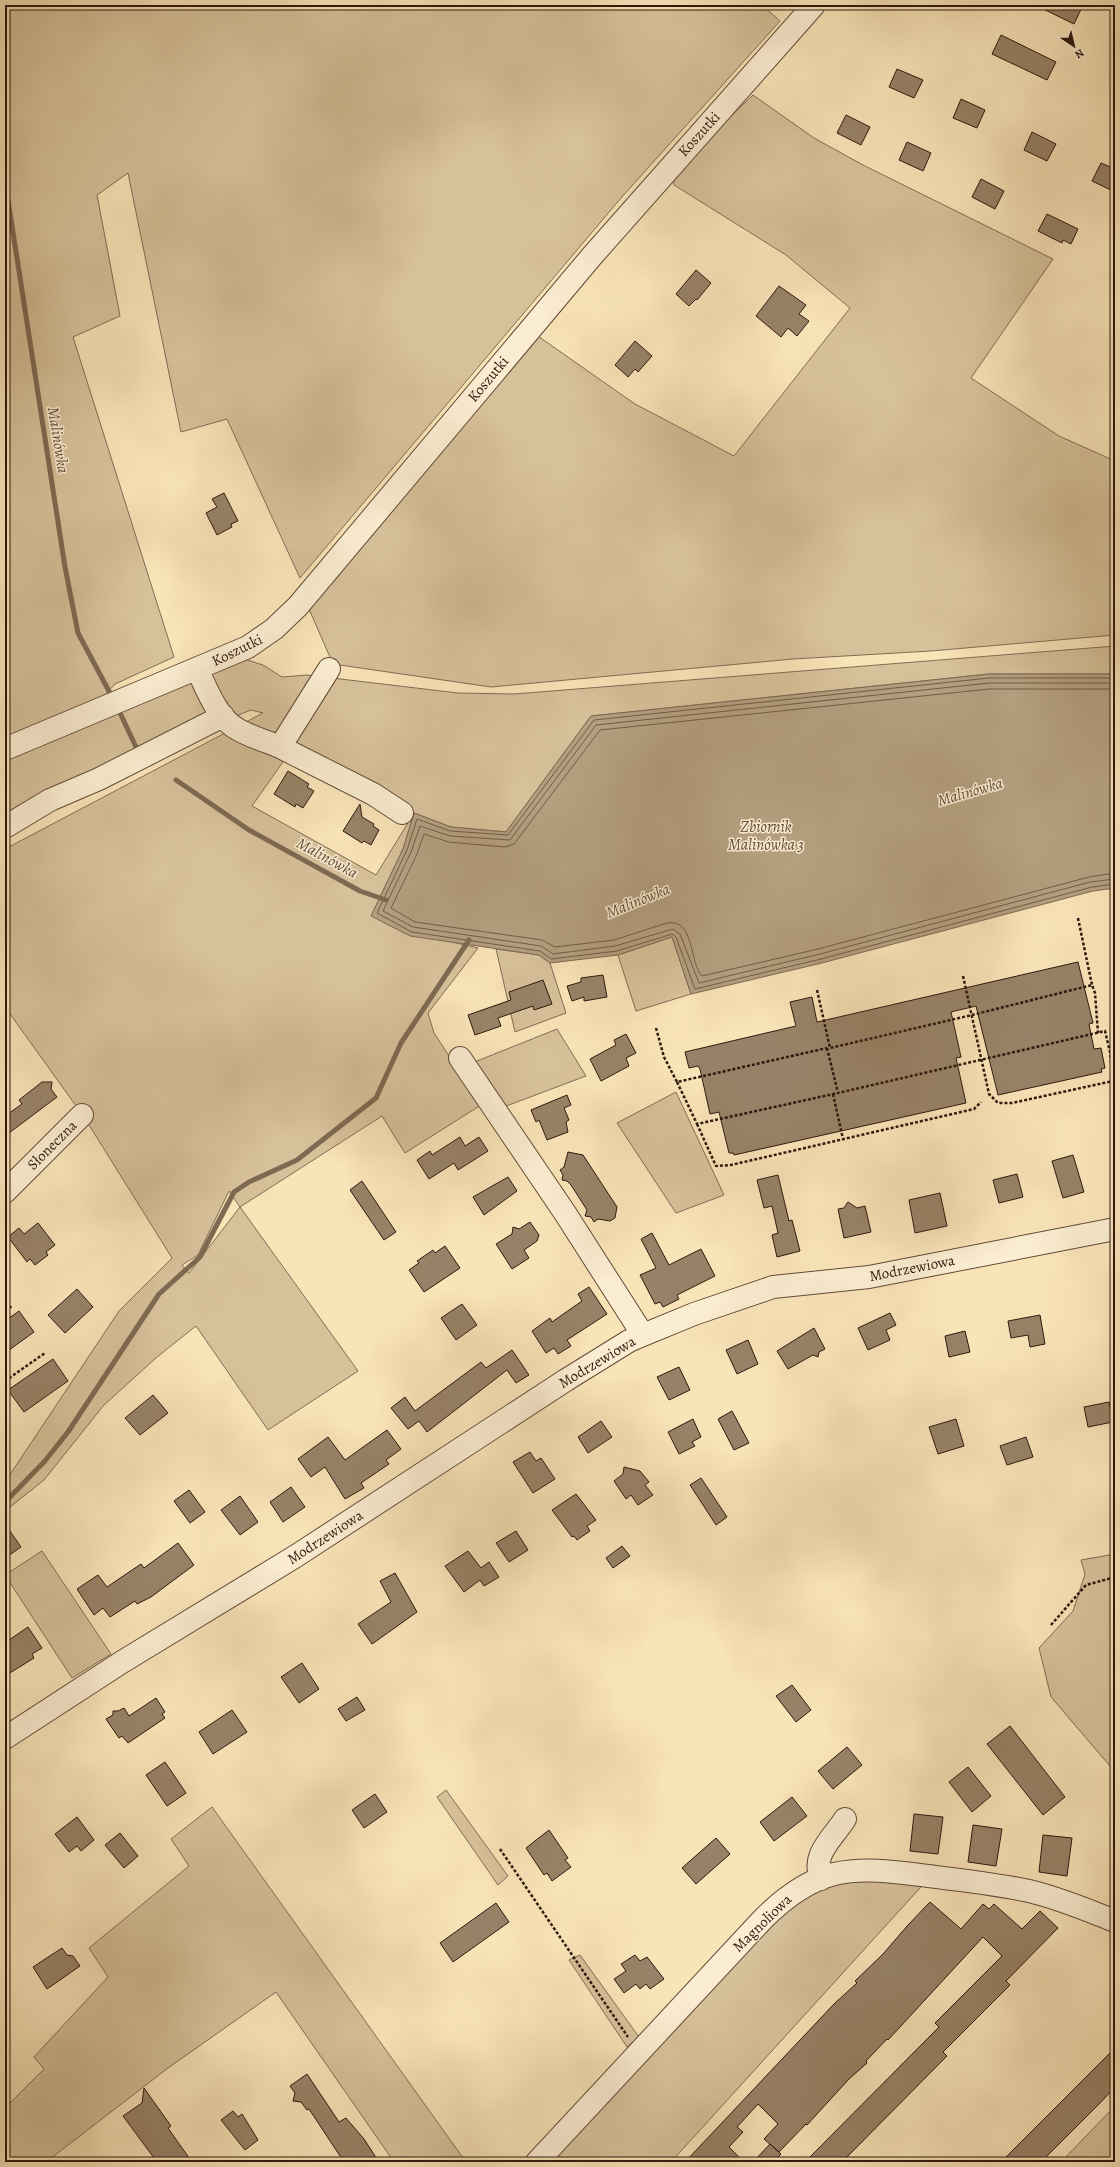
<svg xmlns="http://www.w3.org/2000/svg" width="1120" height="2167" viewBox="0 0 1120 2167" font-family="Alegreya,serif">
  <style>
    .green { fill: #d7c19b; stroke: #836c55; fill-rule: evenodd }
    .water { fill: #b49f7f; stroke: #7f6952 }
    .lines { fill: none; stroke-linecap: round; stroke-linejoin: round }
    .shore { stroke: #725c47; stroke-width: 1 }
    .stream { stroke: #7f6952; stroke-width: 5 }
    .building { fill: #988267; stroke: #2f180f }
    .minor-casing { stroke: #624b39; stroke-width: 24 }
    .path { stroke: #2f180f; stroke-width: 2.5; stroke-dasharray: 3 2; stroke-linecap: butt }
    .minor { stroke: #fbedd1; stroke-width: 22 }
    .labels { text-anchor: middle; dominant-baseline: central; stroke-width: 3; stroke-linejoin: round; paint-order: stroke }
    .street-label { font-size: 15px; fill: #2f180f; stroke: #fbedd1 }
    .water-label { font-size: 16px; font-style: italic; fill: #644e3c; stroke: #fbedd1 }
  </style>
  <rect width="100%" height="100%" fill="#f9e4b8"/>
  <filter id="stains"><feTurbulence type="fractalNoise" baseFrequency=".005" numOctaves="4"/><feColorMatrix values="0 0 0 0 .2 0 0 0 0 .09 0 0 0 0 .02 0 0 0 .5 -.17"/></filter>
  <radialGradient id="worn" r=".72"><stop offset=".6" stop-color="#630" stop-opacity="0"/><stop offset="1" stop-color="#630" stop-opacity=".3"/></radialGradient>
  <path class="green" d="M 5,5 L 762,5 L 780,21 L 621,198 L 300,578 L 227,419 L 181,432 L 128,173 L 97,195 L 120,316 L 73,337 L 174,657 L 115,684 L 100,700 L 5,743 Z
    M 753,95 L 814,138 L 863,165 L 1053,259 L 971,378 L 1059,436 L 1115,461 L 1115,635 L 931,651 L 793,659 L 491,687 L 333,664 L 309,609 L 535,334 L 635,404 L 734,456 L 850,308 L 786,255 L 674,185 L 673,172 Z
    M 1115,646 L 1115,674 L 989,674 L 591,716 L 506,832 L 451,827 L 414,813 L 403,849 L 371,916 L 452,942 L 478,948 L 428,1013 L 434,1033 L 481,1105 L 405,1153 L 382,1116 L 240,1207 L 358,1371 L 268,1430 L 196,1326 L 157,1357 L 104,1405 L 44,1480 L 10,1507 L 5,1498 L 5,1482 L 119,1311 L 172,1258 L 84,1117 L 5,1007 L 5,849 L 263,713 L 251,710 L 236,716 C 223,706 209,687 210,670 L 241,658 L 263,665 L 282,677 L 307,675 L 458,693 L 514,694 ZM 294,746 L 414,813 L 376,875 L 252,806 ZM 229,1191 L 240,1207 L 189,1273 L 182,1265 L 198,1255 Z
    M 188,678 L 197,687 L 213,718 L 5,822 L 5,755 Z
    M 672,937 L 691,994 L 636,1011 L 618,955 Z
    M 496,949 L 539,955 L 550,963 L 566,1013 L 515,1032 Z
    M 557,1029 L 586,1076 L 501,1108 L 472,1063 Z
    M 676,1092 L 724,1195 L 676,1213 L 617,1123 Z
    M 42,1551 L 111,1654 L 72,1678 L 5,1575 Z
    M 1115,1554 L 1115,1772 L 1051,1697 L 1039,1648 L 1073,1611 L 1085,1574 L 1081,1560 Z
    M 446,1790 L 508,1876 L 498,1885 L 437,1797 Z
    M 212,1807 L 466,2162 L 394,2162 L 276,1992 L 168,2068 L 46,2162 L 5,2162 L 5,2108 L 44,2069 L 34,2057 L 108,1977 L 89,1948 L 189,1866 L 171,1839 Z
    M 816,1864 L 930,1877 L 671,2162 L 547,2162 Z
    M 580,1955 L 639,2037 L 627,2047 L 569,1960 Z
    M 1115,2106 L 1115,2162 L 1061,2162 Z"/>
  <path class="water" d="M 989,674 L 1115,674 L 1115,888 L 1093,891 L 822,963 L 691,994 L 672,937 L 618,955 L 550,963 L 539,955 L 410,936 L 371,916 L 403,849 L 414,813 L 451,827 L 506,832 L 591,716 Z"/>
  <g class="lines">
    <path class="shore" d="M 1115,678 L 989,678 L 594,720 L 508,835 L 450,831 L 417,819 L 407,850 L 377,913 L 412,932 L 540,951 L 551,959 L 617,951 L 672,934 L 676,937 L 695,989 L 821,959 L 1092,887 L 1115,884
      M 1115,683 L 989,683 L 596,725 L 510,840 L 450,836 L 420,826 L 411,852 L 383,911 L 413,927 L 541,946 L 553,954 L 615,946 L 673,929 L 680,934 L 699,983 L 820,954 L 1090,882 L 1115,879
      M 1115,689 L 989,689 L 600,730 L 514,844 L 505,847 L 449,842 L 424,834 L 417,854 L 391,908 L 415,922 L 542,940 L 555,947 L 614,940 L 667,923 C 695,918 689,963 702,976 L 818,949 L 1089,877 L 1115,873"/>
    <path class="stream" d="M 5,181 L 65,567 L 78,633 L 111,695
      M 121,715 L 136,747
      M 176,780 L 249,830 L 360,891 L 386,900
      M 7,1500 L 44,1462 L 68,1432 L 159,1294 L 200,1257 L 234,1192 L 249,1182 L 297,1160 L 376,1098 L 401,1043 L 469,940"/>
  </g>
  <path class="building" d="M 1035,5 L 1083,5 L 1074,24 Z
    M 1001,35 L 1056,62 L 1047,80 L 992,54 Z
    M 897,69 L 923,80 L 914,98 L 889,87 Z
    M 961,99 L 985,110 L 977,128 L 953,118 Z
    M 846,115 L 870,127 L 861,145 L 837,133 Z
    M 1032,132 L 1056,144 L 1047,161 L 1024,150 Z
    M 907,142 L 931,153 L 923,171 L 899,160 Z
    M 1101,163 L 1115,169 L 1115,192 L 1092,181 Z
    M 981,179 L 1004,191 L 995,209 L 972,197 Z
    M 1047,214 L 1078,229 L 1071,244 L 1063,240 L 1062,243 L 1038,231 Z
    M 696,270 L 711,283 L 697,300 L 696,299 L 689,306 L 676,294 Z
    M 779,286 L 806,305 L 799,314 L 809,321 L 797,336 L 788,328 L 781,337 L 756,316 Z
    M 635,341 L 652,356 L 638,372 L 635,369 L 628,377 L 615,365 Z
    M 224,493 L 238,521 L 231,524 L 232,527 L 217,535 L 206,513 L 217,507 L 212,499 Z
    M 288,771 L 309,784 L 307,787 L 314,791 L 303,808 L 296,804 L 295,807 L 274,794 Z
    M 360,804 L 362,817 L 374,824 L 373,826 L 379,830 L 371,845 L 364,841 L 362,843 L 343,831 Z
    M 1078,962 L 1093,1023 L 1089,1024 L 1094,1049 L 1101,1048 L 1105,1068 L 1101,1069 L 1102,1072 L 998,1095 L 976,1006 L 951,1012 L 961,1057 L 956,1058 L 966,1103 L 734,1155 L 733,1153 L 729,1153 L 719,1112 L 710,1114 L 700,1069 L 698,1066 L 689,1068 L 685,1052 L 796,1026 L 790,1002 L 812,997 L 817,1022 Z
    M 603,975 L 607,997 L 584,1001 L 584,997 L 572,1001 L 567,986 L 581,982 L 581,978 Z
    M 543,980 L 552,1004 L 534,1010 L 533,1006 L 498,1018 L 501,1026 L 475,1035 L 468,1015 L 511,1000 L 509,992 Z
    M 626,1034 L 636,1053 L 626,1058 L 629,1066 L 601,1081 L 590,1059 L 616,1045 L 614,1040 Z
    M 42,1082 L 52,1082 L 51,1089 L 57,1097 L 5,1136 L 5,1116 L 22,1104 L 19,1100 Z
    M 567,1095 L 571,1105 L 564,1108 L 569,1120 L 566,1122 L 568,1132 L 547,1140 L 539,1120 L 536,1122 L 531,1110 Z
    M 460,1137 L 465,1146 L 479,1137 L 488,1151 L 458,1170 L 454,1163 L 429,1179 L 417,1160 L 430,1151 L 432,1155 Z
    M 568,1152 L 583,1155 L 617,1207 L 615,1218 L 610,1221 L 598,1219 L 594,1222 L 591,1217 L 585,1216 L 587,1210 L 571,1185 L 567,1181 L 562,1180 L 563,1175 L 560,1170 L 564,1167 Z
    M 1073,1155 L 1084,1192 L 1063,1198 L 1052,1161 Z
    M 1017,1174 L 1023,1197 L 999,1203 L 993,1180 Z
    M 778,1175 L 789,1221 L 792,1220 L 800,1251 L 777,1257 L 772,1235 L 778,1233 L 772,1206 L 764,1208 L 757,1180 Z
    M 508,1177 L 517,1191 L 484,1215 L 473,1197 Z
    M 362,1181 L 396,1232 L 384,1240 L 350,1190 Z
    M 940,1193 L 947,1226 L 915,1233 L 909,1200 Z
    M 848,1202 L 857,1208 L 865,1206 L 871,1232 L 844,1238 L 838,1209 L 844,1208 Z
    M 530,1222 L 539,1235 L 537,1241 L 524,1250 L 529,1258 L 512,1269 L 496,1244 L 512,1234 L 513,1227 L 519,1229 Z
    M 38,1223 L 55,1245 L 46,1252 L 48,1255 L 35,1265 L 30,1259 L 27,1262 L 8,1237 L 19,1228 L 24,1234 Z
    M 652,1233 L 669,1265 L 701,1249 L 715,1276 L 677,1295 L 679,1299 L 663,1307 L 660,1302 L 655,1304 L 640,1275 L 656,1268 L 641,1239 Z
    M 445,1246 L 460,1268 L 424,1292 L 409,1270 L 419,1263 L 417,1261 L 433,1250 L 435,1253 Z
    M 589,1287 L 607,1314 L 567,1340 L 571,1346 L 558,1354 L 554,1348 L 546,1353 L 532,1331 L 550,1318 L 552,1322 L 582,1301 L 578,1294 Z
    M 77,1289 L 93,1307 L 65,1333 L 48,1315 Z
    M 462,1304 L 477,1325 L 456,1340 L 441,1318 Z
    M 19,1311 L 34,1332 L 5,1353 L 5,1321 Z
    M 890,1313 L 896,1325 L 886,1330 L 890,1340 L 868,1350 L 858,1328 Z
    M 1040,1315 L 1045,1344 L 1030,1347 L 1028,1335 L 1011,1338 L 1008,1321 Z
    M 814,1328 L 825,1349 L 819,1352 L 818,1357 L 813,1355 L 788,1369 L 777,1351 Z
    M 965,1331 L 970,1352 L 949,1357 L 945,1336 Z
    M 748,1340 L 758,1364 L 737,1374 L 726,1350 Z
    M 512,1350 L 529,1375 L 516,1383 L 507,1370 L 427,1432 L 419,1421 L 408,1429 L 391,1408 L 405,1397 L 415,1411 L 481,1362 L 486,1368 Z
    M 53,1359 L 68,1381 L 24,1412 L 8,1390 Z
    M 679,1367 L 690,1390 L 669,1400 L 657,1377 Z
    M 153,1395 L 168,1413 L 140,1435 L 125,1418 Z
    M 1109,1402 L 1113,1422 L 1088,1427 L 1084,1407 Z
    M 732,1411 L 749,1443 L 734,1450 L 718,1419 Z
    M 693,1419 L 701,1437 L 692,1442 L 695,1446 L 679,1454 L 668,1432 Z
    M 956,1419 L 964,1446 L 938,1454 L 929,1427 Z
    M 601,1421 L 612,1437 L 588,1453 L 578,1437 Z
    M 387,1430 L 401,1449 L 386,1460 L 389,1464 L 361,1483 L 364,1488 L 345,1499 L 325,1467 L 311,1477 L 298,1459 L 328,1437 L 345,1460 Z
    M 1026,1437 L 1033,1457 L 1007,1465 L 1000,1446 Z
    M 530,1452 L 536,1461 L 541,1458 L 555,1479 L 533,1493 L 513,1462 Z
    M 624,1467 L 640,1471 L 649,1482 L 645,1485 L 653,1495 L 638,1505 L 631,1495 L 626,1499 L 614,1481 L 623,1474 Z
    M 701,1478 L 727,1517 L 716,1525 L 690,1485 Z
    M 291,1487 L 305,1507 L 283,1522 L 270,1502 Z
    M 189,1490 L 205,1512 L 190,1523 L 174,1501 Z
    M 576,1494 L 596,1520 L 587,1526 L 590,1531 L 577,1540 L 574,1536 L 572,1537 L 552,1510 Z
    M 240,1496 L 258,1522 L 240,1535 L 221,1510 Z
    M 5,1524 L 21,1547 L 5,1558 Z
    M 516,1531 L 528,1550 L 509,1562 L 496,1543 Z
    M 178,1543 L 194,1565 L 151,1597 L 137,1604 L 135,1601 L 110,1617 L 103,1608 L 94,1615 L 77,1589 L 98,1575 L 107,1587 L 141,1564 L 144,1568 Z
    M 622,1546 L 630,1556 L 613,1568 L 606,1558 Z
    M 468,1551 L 481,1568 L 489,1562 L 499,1577 L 484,1586 L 480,1580 L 464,1592 L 445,1566 Z
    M 395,1573 L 417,1612 L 372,1644 L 358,1624 L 391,1602 L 380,1581 Z
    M 28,1627 L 42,1648 L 32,1654 L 34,1658 L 5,1676 L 9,1640 Z
    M 302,1663 L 319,1689 L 299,1703 L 281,1677 Z
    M 792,1685 L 811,1710 L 796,1722 L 776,1696 Z
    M 357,1697 L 365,1710 L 346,1721 L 338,1709 Z
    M 156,1698 L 165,1712 L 162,1714 L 165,1718 L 128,1743 L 122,1736 L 119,1738 L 106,1719 L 113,1715 L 113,1711 L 118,1711 L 124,1708 L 129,1716 Z
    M 232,1710 L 247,1732 L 213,1754 L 199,1732 Z
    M 1010,1726 L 1065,1797 L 1043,1815 L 987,1744 Z
    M 847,1747 L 862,1765 L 833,1789 L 818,1771 Z
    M 165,1762 L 186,1793 L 167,1806 L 146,1775 Z
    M 968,1767 L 991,1796 L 972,1812 L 949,1782 Z
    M 375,1794 L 387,1812 L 364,1828 L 352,1810 Z
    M 792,1797 L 807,1816 L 774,1841 L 760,1822 Z
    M 914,1814 L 943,1817 L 938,1854 L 910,1851 Z
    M 77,1817 L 94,1840 L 81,1851 L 77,1846 L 69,1852 L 55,1834 Z
    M 973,1825 L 1002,1829 L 996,1866 L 968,1862 Z
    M 549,1830 L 568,1858 L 565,1860 L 571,1867 L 552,1881 L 547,1873 L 544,1875 L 526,1848 Z
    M 120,1833 L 138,1856 L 124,1868 L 105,1845 Z
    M 1043,1835 L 1072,1838 L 1067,1876 L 1039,1872 Z
    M 716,1838 L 730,1854 L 696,1884 L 682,1868 Z
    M 930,1902 L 961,1929 L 983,1904 L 989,1909 L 994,1904 L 1022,1929 L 1040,1911 L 1058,1928 L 1006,1981 L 1010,1985 L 943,2052 L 947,2056 L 842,2162 L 805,2162 L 939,2027 L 935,2023 L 1002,1956 L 983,1937 L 888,2040 L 887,2039 L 866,2061 L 867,2063 L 849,2079 L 807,2125 L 806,2124 L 779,2152 L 764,2139 L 778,2124 L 758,2104 L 737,2127 L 743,2132 L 729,2147 L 744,2162 L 685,2162 L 834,2004 L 857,1983 L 855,1981 L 883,1954 L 908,1925 Z
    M 496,1903 L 509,1922 L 453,1962 L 440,1943 Z
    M 62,1948 L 67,1955 L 73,1956 L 80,1966 L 47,1989 L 33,1967 Z
    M 635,1955 L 640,1961 L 647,1957 L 664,1979 L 650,1989 L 646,1984 L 640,1989 L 636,1984 L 624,1993 L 614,1979 L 626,1971 L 621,1964 Z
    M 1115,2048 L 1115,2087 L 1099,2104 L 1041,2162 L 1001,2162 Z
    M 307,2074 L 339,2122 L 346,2118 L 364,2139 L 379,2162 L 344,2162 L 309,2109 L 307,2110 L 301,2102 L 293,2101 L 295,2093 L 290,2086 Z
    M 144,2088 L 171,2126 L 168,2128 L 192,2162 L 157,2162 L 123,2116 L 142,2103 Z
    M 233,2111 L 238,2117 L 242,2114 L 258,2140 L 245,2150 L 221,2120 Z
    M 770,2144 L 781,2154 L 773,2162 L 753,2162 Z"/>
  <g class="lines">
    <defs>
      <path id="minor" d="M 197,669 C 207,689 217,719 239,730 C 251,737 266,741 280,747
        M 329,669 L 280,747 L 373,794 L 402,813
        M 5,749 L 248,647 L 274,629 L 298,606 L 592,256 L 814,5
        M 5,827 L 50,800 L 99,779 L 223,716
        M 460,1058 L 565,1213 L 643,1335
        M 5,1192 L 82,1115
        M 5,1738 L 122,1662 L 296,1556 L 566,1380 L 629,1341 L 643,1335 L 694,1314 L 773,1287 L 869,1277 L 1115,1229
        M 821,1879 C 811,1855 832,1839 845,1819
        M 537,2162 L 763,1919 C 783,1899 806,1881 834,1874 C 865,1867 897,1872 928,1876 C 961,1880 996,1884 1029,1891 C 1059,1898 1087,1910 1115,1921"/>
    </defs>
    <use href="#minor" class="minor-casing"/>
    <path class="path" d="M 1078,918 L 1092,985
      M 963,976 L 989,1094 L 998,1103 L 1012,1103 L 1113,1081 L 1115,1088
      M 817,990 L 830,1048 L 972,1015 L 1092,985 L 1095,993 L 1098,1033
      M 656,1028 L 664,1057 L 677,1082 L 827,1048
      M 827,1048 L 838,1093 L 1105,1031 L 1110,1052 L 1113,1081
      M 677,1082 L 697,1124 L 838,1093
      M 833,1094 L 843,1139
      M 697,1124 L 716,1166 L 731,1165 L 974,1109 L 981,1102
      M 5,1311 L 13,1305
      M 5,1381 L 45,1353
      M 1051,1625 L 1086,1585 L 1115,1577
      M 500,1849 L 628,2037"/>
    <use href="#minor" class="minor"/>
  </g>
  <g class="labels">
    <g class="street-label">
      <text transform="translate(699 134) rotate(-48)">Koszutki</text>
      <text transform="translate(488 379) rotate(-50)">Koszutki</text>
      <text transform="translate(237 650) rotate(-26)">Koszutki</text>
      <text transform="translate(52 1145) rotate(-45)">Słoneczna</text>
      <text transform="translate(912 1268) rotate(-11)">Modrzewiowa</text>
      <text transform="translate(597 1362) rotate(-31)">Modrzewiowa</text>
      <text transform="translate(325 1537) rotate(-33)">Modrzewiowa</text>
      <text transform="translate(762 1923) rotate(-44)">Magnoliowa</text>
    </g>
    <g class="water-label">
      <text transform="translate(58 440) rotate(81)">Malinówka</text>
      <text transform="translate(970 792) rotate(-16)">Malinówka</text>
      <text x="766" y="827">Zbiornik<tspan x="766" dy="18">Malinówka 3</tspan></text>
      <text transform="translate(327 858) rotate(29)">Malinówka</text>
      <text transform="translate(638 901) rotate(-22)">Malinówka</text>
    </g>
  </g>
  <rect width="1120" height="2167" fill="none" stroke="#f9e4b8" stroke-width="20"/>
  <rect x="6" y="6" width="1108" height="2155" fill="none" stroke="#2f180f" stroke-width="2"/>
  <rect x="10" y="10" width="1100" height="2147" fill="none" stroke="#2f180f"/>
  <g transform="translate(1074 46) rotate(145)" stroke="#fbedd1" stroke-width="3" paint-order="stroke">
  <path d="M0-3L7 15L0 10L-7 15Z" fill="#2f180f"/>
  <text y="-6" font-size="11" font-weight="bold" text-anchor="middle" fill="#2f180f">N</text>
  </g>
  <rect width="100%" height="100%" filter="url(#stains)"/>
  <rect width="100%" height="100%" fill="url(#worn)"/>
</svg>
